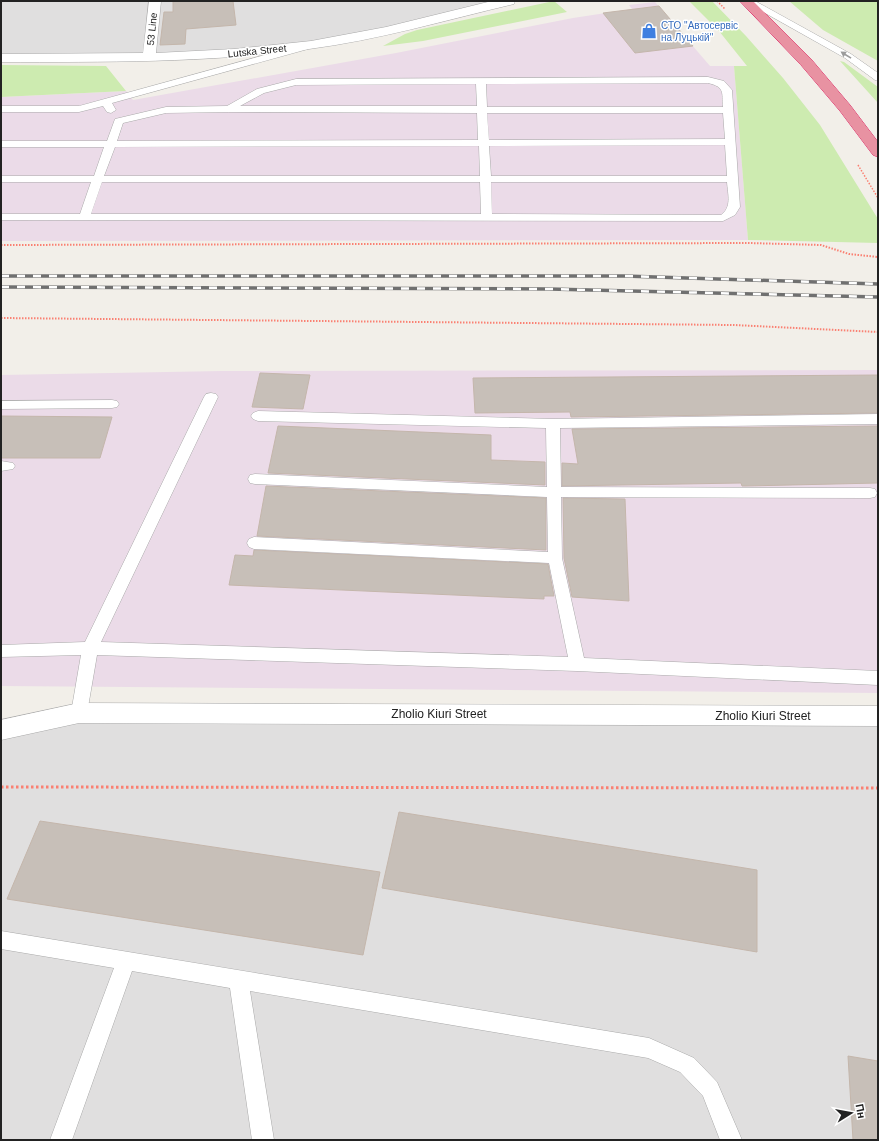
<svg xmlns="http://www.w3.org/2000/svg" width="879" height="1141" viewBox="0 0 879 1141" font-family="Helvetica,sans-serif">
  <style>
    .residential { fill: #e0dfdf }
    .industrial { fill: #ebdbe8 }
    .grass { fill: #cdebb0 }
    .building { fill: #c7bfb8; stroke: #c4b6ab }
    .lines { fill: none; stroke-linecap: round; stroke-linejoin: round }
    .lane-casing { stroke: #a9a9a9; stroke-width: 1 }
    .street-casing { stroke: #a9a9a9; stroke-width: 1 }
    .highway-casing { stroke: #dc2a67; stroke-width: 1 }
    .path-far2 { stroke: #fa8072; stroke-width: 1.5; stroke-dasharray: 1.5 1.5; stroke-linecap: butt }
    .path-far1 { stroke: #fa8072; stroke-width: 2; stroke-dasharray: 1.5 1.5; stroke-linecap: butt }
    .path { stroke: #fa8072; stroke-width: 3; stroke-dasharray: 2.5 2.5; stroke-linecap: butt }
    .lane { fill: #fff; fill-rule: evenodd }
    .street { fill: #fff; fill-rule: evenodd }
    .highway { fill: #e892a2; fill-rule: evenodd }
    .rail-casing { stroke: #707070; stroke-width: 3.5 }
    .rail { stroke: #fff; stroke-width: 2.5; stroke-dasharray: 8; stroke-linecap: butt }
    .oneway { fill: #9c9c9c }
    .labels { text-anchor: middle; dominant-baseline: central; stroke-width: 3; stroke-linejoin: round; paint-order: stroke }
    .far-shop-label { font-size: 10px; fill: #366cbe; stroke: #fff; text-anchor: start }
    .far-street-label { font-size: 10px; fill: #222; stroke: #fff }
    .street-label { font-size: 12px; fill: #222; stroke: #fff }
  </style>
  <rect width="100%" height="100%" fill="#f2efe9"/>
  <path class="residential" d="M 1,1 L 509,1 L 360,36 L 262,51 L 1,58 Z
    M 79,713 L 878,716 L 878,1140 L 1,1140 L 1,730 Z"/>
  <path class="industrial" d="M 655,2 L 710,66 L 734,66 L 748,240 L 1,241 L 1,97 L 126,91 L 133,100 L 396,53 L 573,18 L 632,9 L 629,5 Z
    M 878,370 L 878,693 L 1,686 L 1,375 L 222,371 Z"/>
  <path class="grass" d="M 554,1 L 567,12 L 423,41 L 383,46 L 405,34 L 417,30 Z
    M 689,1 L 712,1 L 746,36 L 783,78 L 820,125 L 878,219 L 878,243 L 748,240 L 734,66 L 747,66 L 719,31 Z
    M 789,1 L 878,1 L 878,61 L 823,30 Z
    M 840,61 L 844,62 L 878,87 L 878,103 Z
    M 1,65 L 106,66 L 126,91 L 1,97 Z"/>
  <path class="building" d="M 173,1 L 233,1 L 236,25 L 186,29 L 185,44 L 160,45 L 164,12 L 173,12 Z
    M 659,6 L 693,46 L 635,53 L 603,13 Z
    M 260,373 L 310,375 L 303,409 L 252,407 Z
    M 878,375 L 878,413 L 571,417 L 570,412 L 475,413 L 473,378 Z
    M 1,416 L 112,417 L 100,458 L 1,458 Z
    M 278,426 L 491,435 L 491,460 L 545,462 L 545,485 L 268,473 Z
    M 878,426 L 878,483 L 746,486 L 742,486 L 741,483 L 562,486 L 562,463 L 578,464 L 572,429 Z
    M 266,486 L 546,498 L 546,550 L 257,536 Z
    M 563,498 L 625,499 L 629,601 L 572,597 L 564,558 Z
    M 254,550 L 548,564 L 554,596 L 544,596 L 544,599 L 229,585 L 235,555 L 253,556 Z
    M 399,812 L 757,870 L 757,952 L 382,888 Z
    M 40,821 L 380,872 L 363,955 L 7,899 Z
    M 848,1056 L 878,1061 L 878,1140 L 853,1140 Z"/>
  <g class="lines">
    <defs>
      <path id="lane" d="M 744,1 L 755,1 L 851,54 L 878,73 L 878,81 L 875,80 L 845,58 Z
        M 305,44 L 308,45 L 310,47 L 308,49 L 112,103 L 116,110 L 111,113 L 107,112 L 103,106 L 79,112 L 1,112 L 1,106 L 79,106 Z
        M 708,77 L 724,81 L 732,90 L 740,207 L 735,215 L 723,221 L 1,220 L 1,214 L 80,214 L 91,182 L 1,182 L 1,176 L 94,176 L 104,147 L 1,147 L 1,141 L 107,141 L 115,119 L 166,107 L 227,106 L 257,89 L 296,79 ZM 708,83 C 725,87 722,92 723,107 L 487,107 L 486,84 ZM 476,84 L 477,106 L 240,106 L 264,93 L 296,85 ZM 229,112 L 477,113 L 478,140 L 117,141 L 123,123 L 166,113 ZM 487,113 L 723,113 L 725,139 L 489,140 ZM 725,145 L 727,176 L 491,176 L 489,146 ZM 479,146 L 480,176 L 104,176 L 115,147 ZM 102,182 L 480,182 L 481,214 L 91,214 ZM 491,182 L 727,182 C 728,195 732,207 721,215 L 492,214 Z
        M 211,393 L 216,394 L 218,397 L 101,642 L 568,657 L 549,563 L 254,549 L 249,547 L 247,543 L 249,539 L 254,537 L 548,552 L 547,497 L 255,484 L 250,483 L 248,479 L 250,475 L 255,474 L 547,487 L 546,428 L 258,421 L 253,419 L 251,416 L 253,413 L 258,411 L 553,419 L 878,414 L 878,424 L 560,428 L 561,487 L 870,488 L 875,489 L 877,493 L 875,497 L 870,498 L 561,497 L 562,558 L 584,658 L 878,671 L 878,685 L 577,671 L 97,655 L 87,713 L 85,718 L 79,720 L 73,718 L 71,713 L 81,655 L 1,657 L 1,645 L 85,642 L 204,397 L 206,394 Z
        M 112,400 L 117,401 L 119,404 L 117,407 L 112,408 L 1,409 L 1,401 Z
        M 1,461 L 13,463 L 15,466 L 13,469 L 1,471 Z
        M 1,931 L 649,1038 L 694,1058 L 717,1082 L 742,1140 L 720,1140 L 703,1096 L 680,1072 L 648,1058 L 250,991 L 274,1140 L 252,1140 L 230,988 L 132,971 L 72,1140 L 50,1140 L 114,968 L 1,949 Z"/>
      <path id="street" d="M 149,1 L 161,1 L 156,53 L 234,49 L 311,41 L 386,27 L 492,1 L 515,1 L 514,4 C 446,20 378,40 309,49 C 207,63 104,62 1,62 L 1,54 L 143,53 Z
        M 79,703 L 878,706 L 878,726 L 79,723 L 1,740 L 1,720 Z"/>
      <path id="highway" d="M 740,1 L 753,1 L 811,59 L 850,105 L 878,142 L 878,157 L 873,155 L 840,111 L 801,65 Z"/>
    </defs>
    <use href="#lane" class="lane-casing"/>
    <use href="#street" class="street-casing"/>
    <use href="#highway" class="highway-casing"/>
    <path class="path-far2" d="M 717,1 L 725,9
      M 858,165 L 878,198"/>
    <path class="path-far1" d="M 1,245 L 749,243 L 821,245 L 849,254 L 878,257
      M 1,318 L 734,325 L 878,332"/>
    <path class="path" d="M 1,787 L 878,788"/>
    <use href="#lane" class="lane"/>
    <use href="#street" class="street"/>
    <use href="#highway" class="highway"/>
    <defs>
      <path id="rail" d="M 1,276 L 624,276 L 878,284
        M 1,287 L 549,289 L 878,297"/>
    </defs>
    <use href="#rail" class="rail-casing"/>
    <use href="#rail" class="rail"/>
  </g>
  <defs><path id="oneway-solid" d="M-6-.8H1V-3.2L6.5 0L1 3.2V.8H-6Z"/></defs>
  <use class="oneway" href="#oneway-solid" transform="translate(846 55) rotate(-148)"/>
  <defs>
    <symbol id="shop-bare" viewBox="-9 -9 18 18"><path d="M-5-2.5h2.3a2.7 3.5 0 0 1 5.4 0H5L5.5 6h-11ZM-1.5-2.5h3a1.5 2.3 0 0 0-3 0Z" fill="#3f7fe0" stroke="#fff" stroke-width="2.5" paint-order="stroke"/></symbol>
  </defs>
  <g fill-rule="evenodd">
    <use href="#shop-bare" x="638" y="20" width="22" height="22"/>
  </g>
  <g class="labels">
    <g class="far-shop-label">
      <text x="661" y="25">СТО "Автосервіс<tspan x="661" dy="12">на Луцькій"</tspan></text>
    </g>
    <g class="far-street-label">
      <text transform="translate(152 29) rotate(-84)">53 Line</text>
      <text transform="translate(257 51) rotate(-6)">Lutska Street</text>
    </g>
    <g class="street-label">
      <text x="439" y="714">Zholio Kiuri Street</text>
      <text x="763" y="716">Zholio Kiuri Street</text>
    </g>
  </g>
  <rect width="879" height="1141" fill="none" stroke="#222222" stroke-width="4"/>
  <g transform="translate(851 1113) rotate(79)" stroke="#ffffff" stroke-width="3" paint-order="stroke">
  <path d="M0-3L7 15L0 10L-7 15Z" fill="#222222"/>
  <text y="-6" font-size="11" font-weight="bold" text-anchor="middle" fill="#222222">Пн</text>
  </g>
</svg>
